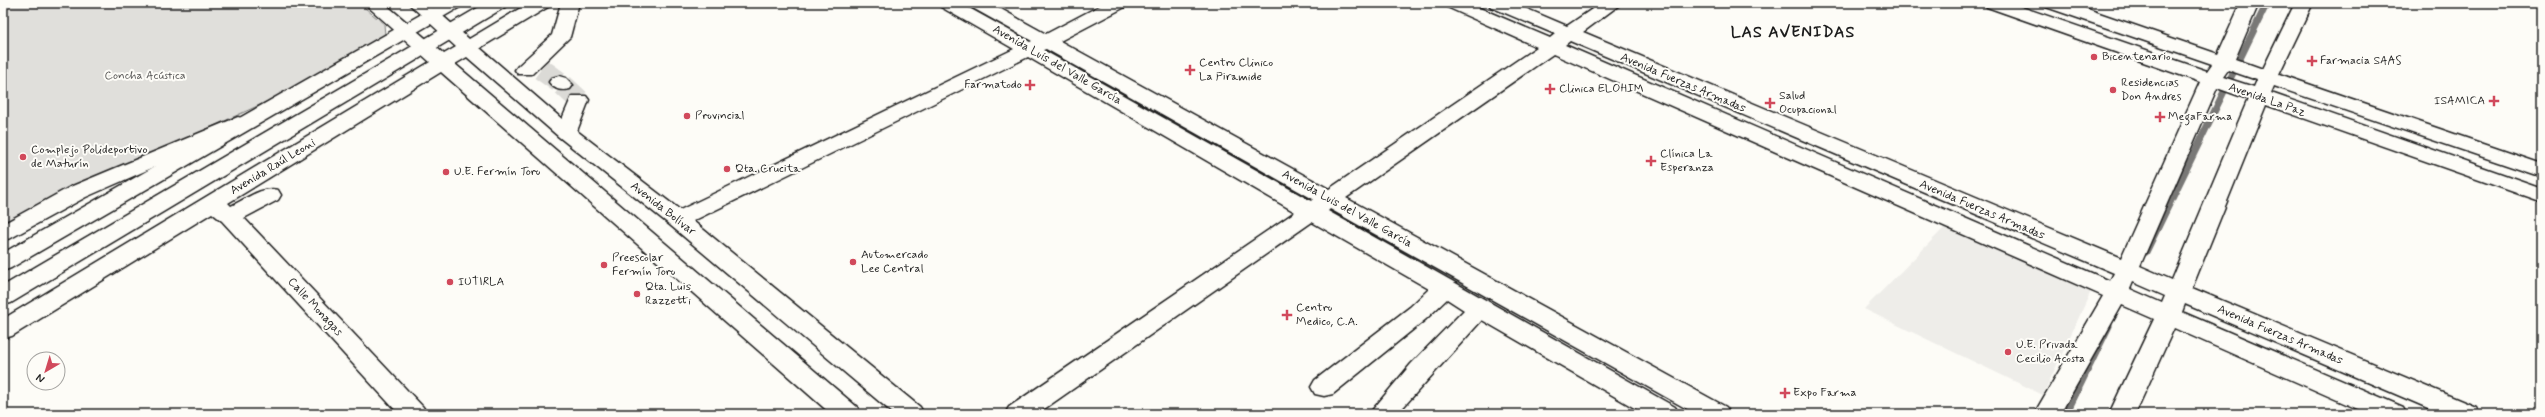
<svg xmlns="http://www.w3.org/2000/svg" width="2545" height="417" viewBox="0 0 2545 417" font-family="Mynerve,sans-serif">
  <style>
    .built { fill: #eeede9 }
    .green { fill: #e0dfdb; stroke: #7e7e7c }
    .lines { fill: none; stroke-linecap: round; stroke-linejoin: round }
    .stream { stroke: #797876; stroke-width: 7 }
    .minor-tunnel { stroke: #dbdad6; stroke-width: 22; stroke-dasharray: 22 11; stroke-linecap: butt }
    .minor-casing { stroke: #1c1c1c; stroke-width: 3 }
    .highway-casing { stroke: #1c1c1c; stroke-width: 3 }
    .minor { fill: #fdfcf7; fill-rule: evenodd }
    .highway { fill: #fdfcf7; fill-rule: evenodd }
    .poi-dot { fill: #d1495b; stroke: #fdfcf7; stroke-width: 1.5 }
    .labels { text-anchor: middle; dominant-baseline: central; stroke-width: 4; stroke-linejoin: round; paint-order: stroke }
    .poi-label { font-size: 12px; fill: #1c1c1c; stroke: #fdfcf7; text-anchor: start }
    .street-label { font-size: 12px; fill: #1c1c1c; stroke: #fdfcf7 }
    .park-label { font-size: 12px; fill: #575655; stroke: #fdfcf7 }
    .district-label { font-size: 16px; font-weight: bold; letter-spacing: 1px; fill: #1c1c1c; stroke: #fdfcf7 }
  </style>
  <rect width="100%" height="100%" fill="#fdfcf7"/>
  <filter id="ink" filterUnits="userSpaceOnUse"><feTurbulence type="fractalNoise" baseFrequency=".025" numOctaves="2"/><feDisplacementMap in="SourceGraphic" scale="8" xChannelSelector="R" yChannelSelector="G"/><feConvolveMatrix kernelMatrix="1 2 1 2 8 2 1 2 1" color-interpolation-filters="sRGB"/></filter>
  <g filter="url(#ink)">
    <path class="built" d="M 1946,226 L 2092,289 L 2043,395 L 1864,309 Z"/>
    <path class="green" d="M 3,3 L 359,3 L 384,24 L 385,35 L 372,47 L 299,87 L 3,222 Z"/>
    <g class="lines">
      <path class="stream" d="M 2146,252 L 2267,3
        M 2066,414 L 2109,326"/>
      <path class="minor-tunnel" d="M 541,69 L 559,82
        M 563,85 L 579,100"/>
      <defs>
        <path id="minor" d="M 364,3 L 384,3 L 444,54 L 456,47 L 408,3 L 428,3 L 469,39 L 529,3 L 551,3 L 548,7 L 480,48 L 562,119 L 572,96 L 586,96 L 589,100 L 577,131 L 680,210 L 1014,49 L 941,7 L 938,3 L 960,3 L 1030,42 L 1032,41 L 971,7 L 968,3 L 990,3 L 1046,34 L 1105,3 L 1128,3 L 1125,7 L 1060,41 L 1329,189 L 1537,47 L 1447,7 L 1444,3 L 1468,3 L 1550,38 L 1555,34 L 1491,7 L 1488,3 L 1513,3 L 1567,26 L 1601,3 L 1622,3 L 1583,32 L 2121,258 L 2200,82 L 1987,7 L 1984,3 L 2010,3 L 2207,71 L 2212,64 L 2046,7 L 2043,3 L 2070,3 L 2218,54 L 2241,3 L 2259,3 L 2235,59 L 2263,69 L 2295,3 L 2313,3 L 2279,74 L 2542,164 L 2542,177 L 2274,86 L 2271,93 L 2542,188 L 2542,202 L 2266,105 L 2192,288 L 2476,407 L 2480,414 L 2442,414 L 2185,304 L 2182,312 L 2403,407 L 2407,414 L 2369,414 L 2174,328 L 2135,414 L 2109,414 L 2154,319 L 2122,305 L 2060,414 L 2034,414 L 2103,296 L 1553,54 L 1346,198 L 1726,407 L 1730,414 L 1696,414 L 1330,209 L 1328,211 L 1675,407 L 1679,414 L 1645,414 L 1482,320 L 1397,414 L 1369,414 L 1411,364 L 1464,310 L 1447,299 L 1426,319 L 1333,394 L 1324,396 L 1315,394 L 1311,387 L 1315,380 L 1410,307 L 1429,289 L 1312,222 L 1037,414 L 1005,414 L 1009,407 L 1295,212 L 1028,57 L 693,221 L 920,407 L 924,414 L 894,414 L 670,225 L 559,137 L 467,57 L 455,64 L 857,407 L 861,414 L 831,414 L 441,72 L 228,203 L 231,206 C 246,199 262,186 278,190 L 281,195 L 278,200 L 244,218 L 423,407 L 427,414 L 399,414 L 222,221 L 212,213 L 12,336 L 3,338 L 3,319 L 430,62 ZM 1570,41 L 2114,273 L 2110,281 L 1565,45 ZM 1046,49 L 1313,199 L 1311,201 L 1043,50 ZM 2228,70 L 2257,80 L 2254,87 L 2223,77 ZM 2217,88 L 2248,99 L 2172,280 L 2140,266 ZM 2133,282 L 2165,296 L 2162,303 L 2130,289 Z
          M 561,3 L 579,3 L 570,37 L 532,74 L 518,74 L 515,70 L 518,66 L 552,35 Z
          M 559,76 L 566,78 L 573,85 L 570,89 C 561,91 555,90 549,82 L 552,78 Z
          M 238,117 L 245,119 L 248,123 L 245,127 L 86,197 L 11,238 L 3,240 L 3,224 L 70,187 Z"/>
        <path id="highway" d="M 441,3 L 463,3 L 460,7 L 11,268 L 3,271 L 3,253 Z
          M 486,3 L 508,3 L 505,7 L 11,303 L 3,305 L 3,286 Z"/>
      </defs>
      <use href="#minor" class="minor-casing"/>
      <use href="#highway" class="highway-casing"/>
      <use href="#minor" class="minor"/>
      <use href="#highway" class="highway"/>
    </g>
  </g>
  <g class="poi-dot">
    <circle cx="2094" cy="57" r="4"/>
    <path d="M2310 55h4v4h4v4h-4v4h-4v-4h-4v-4h4z"/>
    <path d="M1188 64h4v4h4v4h-4v4h-4v-4h-4v-4h4z"/>
    <path d="M1028 79h4v4h4v4h-4v4h-4v-4h-4v-4h4z"/>
    <path d="M1548 83h4v4h4v4h-4v4h-4v-4h-4v-4h4z"/>
    <circle cx="2113" cy="90" r="4"/>
    <path d="M2492 95h4v4h4v4h-4v4h-4v-4h-4v-4h4z"/>
    <path d="M1768 97h4v4h4v4h-4v4h-4v-4h-4v-4h4z"/>
    <circle cx="687" cy="116" r="4"/>
    <path d="M2158 111h4v4h4v4h-4v4h-4v-4h-4v-4h4z"/>
    <circle cx="23" cy="157" r="4"/>
    <path d="M1649 155h4v4h4v4h-4v4h-4v-4h-4v-4h4z"/>
    <circle cx="727" cy="169" r="4"/>
    <circle cx="446" cy="172" r="4"/>
    <circle cx="853" cy="262" r="4"/>
    <circle cx="604" cy="265" r="4"/>
    <circle cx="450" cy="282" r="4"/>
    <circle cx="637" cy="294" r="4"/>
    <path d="M1285 309h4v4h4v4h-4v4h-4v-4h-4v-4h4z"/>
    <circle cx="2008" cy="352" r="4"/>
    <path d="M1783 387h4v4h4v4h-4v4h-4v-4h-4v-4h4z"/>
  </g>
  <g class="labels">
    <g class="poi-label">
      <text x="2102" y="57">Bicentenario</text>
      <text x="2320" y="61">Farmacia SAAS</text>
      <text x="1199" y="63">Centro Clinico<tspan x="1199" dy="14">La Piramide</tspan></text>
      <text x="2121" y="83">Residencias<tspan x="2121" dy="14">Don Andres</tspan></text>
      <text x="1022" y="85" text-anchor="end">Farmatodo</text>
      <text x="1559" y="89">Clinica ELOHIM</text>
      <text x="1779" y="96">Salud<tspan x="1779" dy="14">Ocupacional</tspan></text>
      <text x="2485" y="101" text-anchor="end">ISAMICA</text>
      <text x="695" y="116">Provincial</text>
      <text x="2168" y="117">MegaFarma</text>
      <text x="31" y="150">Complejo Polideportivo<tspan x="31" dy="14">de Maturín</tspan></text>
      <text x="1660" y="154">Clínica La<tspan x="1660" dy="14">Esperanza</tspan></text>
      <text x="735" y="169">Qta. Crucita</text>
      <text x="454" y="172">U.E. Fermín Toro</text>
      <text x="861" y="255">Automercado<tspan x="861" dy="14">Lee Central</tspan></text>
      <text x="612" y="258">Preescolar<tspan x="612" dy="14">Fermín Toro</tspan></text>
      <text x="458" y="282">IUTIRLA</text>
      <text x="645" y="287">Qta. Luis<tspan x="645" dy="14">Razzetti</tspan></text>
      <text x="1296" y="308">Centro<tspan x="1296" dy="14">Medico, C.A.</tspan></text>
      <text x="2016" y="345">U.E. Privada<tspan x="2016" dy="14">Cecilio Acosta</tspan></text>
      <text x="1793" y="393">Expo Farma</text>
    </g>
    <g class="street-label">
      <text transform="translate(1057 65) rotate(30)">Avenida Luis del Valle García</text>
      <text transform="translate(1683 83) rotate(23)">Avenida Fuerzas Armadas</text>
      <text transform="translate(2267 100) rotate(19)">Avenida La Paz</text>
      <text transform="translate(273 167) rotate(-31)">Avenida Raúl Leoni</text>
      <text transform="translate(663 209) rotate(38)">Avenida Bolívar</text>
      <text transform="translate(1347 209) rotate(29)">Avenida Luis del Valle García</text>
      <text transform="translate(1982 210) rotate(23)">Avenida Fuerzas Armadas</text>
      <text transform="translate(315 307) rotate(47)">Calle Monagas</text>
      <text transform="translate(2280 335) rotate(23)">Avenida Fuerzas Armadas</text>
    </g>
    <g class="park-label">
      <text x="145" y="76">Concha Acústica</text>
    </g>
    <g class="district-label">
      <text x="1793" y="32">LAS AVENIDAS</text>
    </g>
  </g>
  <rect width="2545" height="417" fill="none" stroke="#fdfcf7" stroke-width="16"/>
  <rect x="8" y="8" width="2529" height="401" fill="none" stroke="#1c1c1c" stroke-width="1.5" filter="url(#ink)"/>
  <g transform="translate(46 371) rotate(218)"><circle r="19" fill="#fdfcf7" stroke="#a3a29f"/>
  <path d="M0-3L7 15L0 10L-7 15Z" fill="#d1495b"/>
  <text y="-6" font-size="11" font-weight="bold" text-anchor="middle" fill="#1c1c1c">N</text>
  </g>
</svg>
